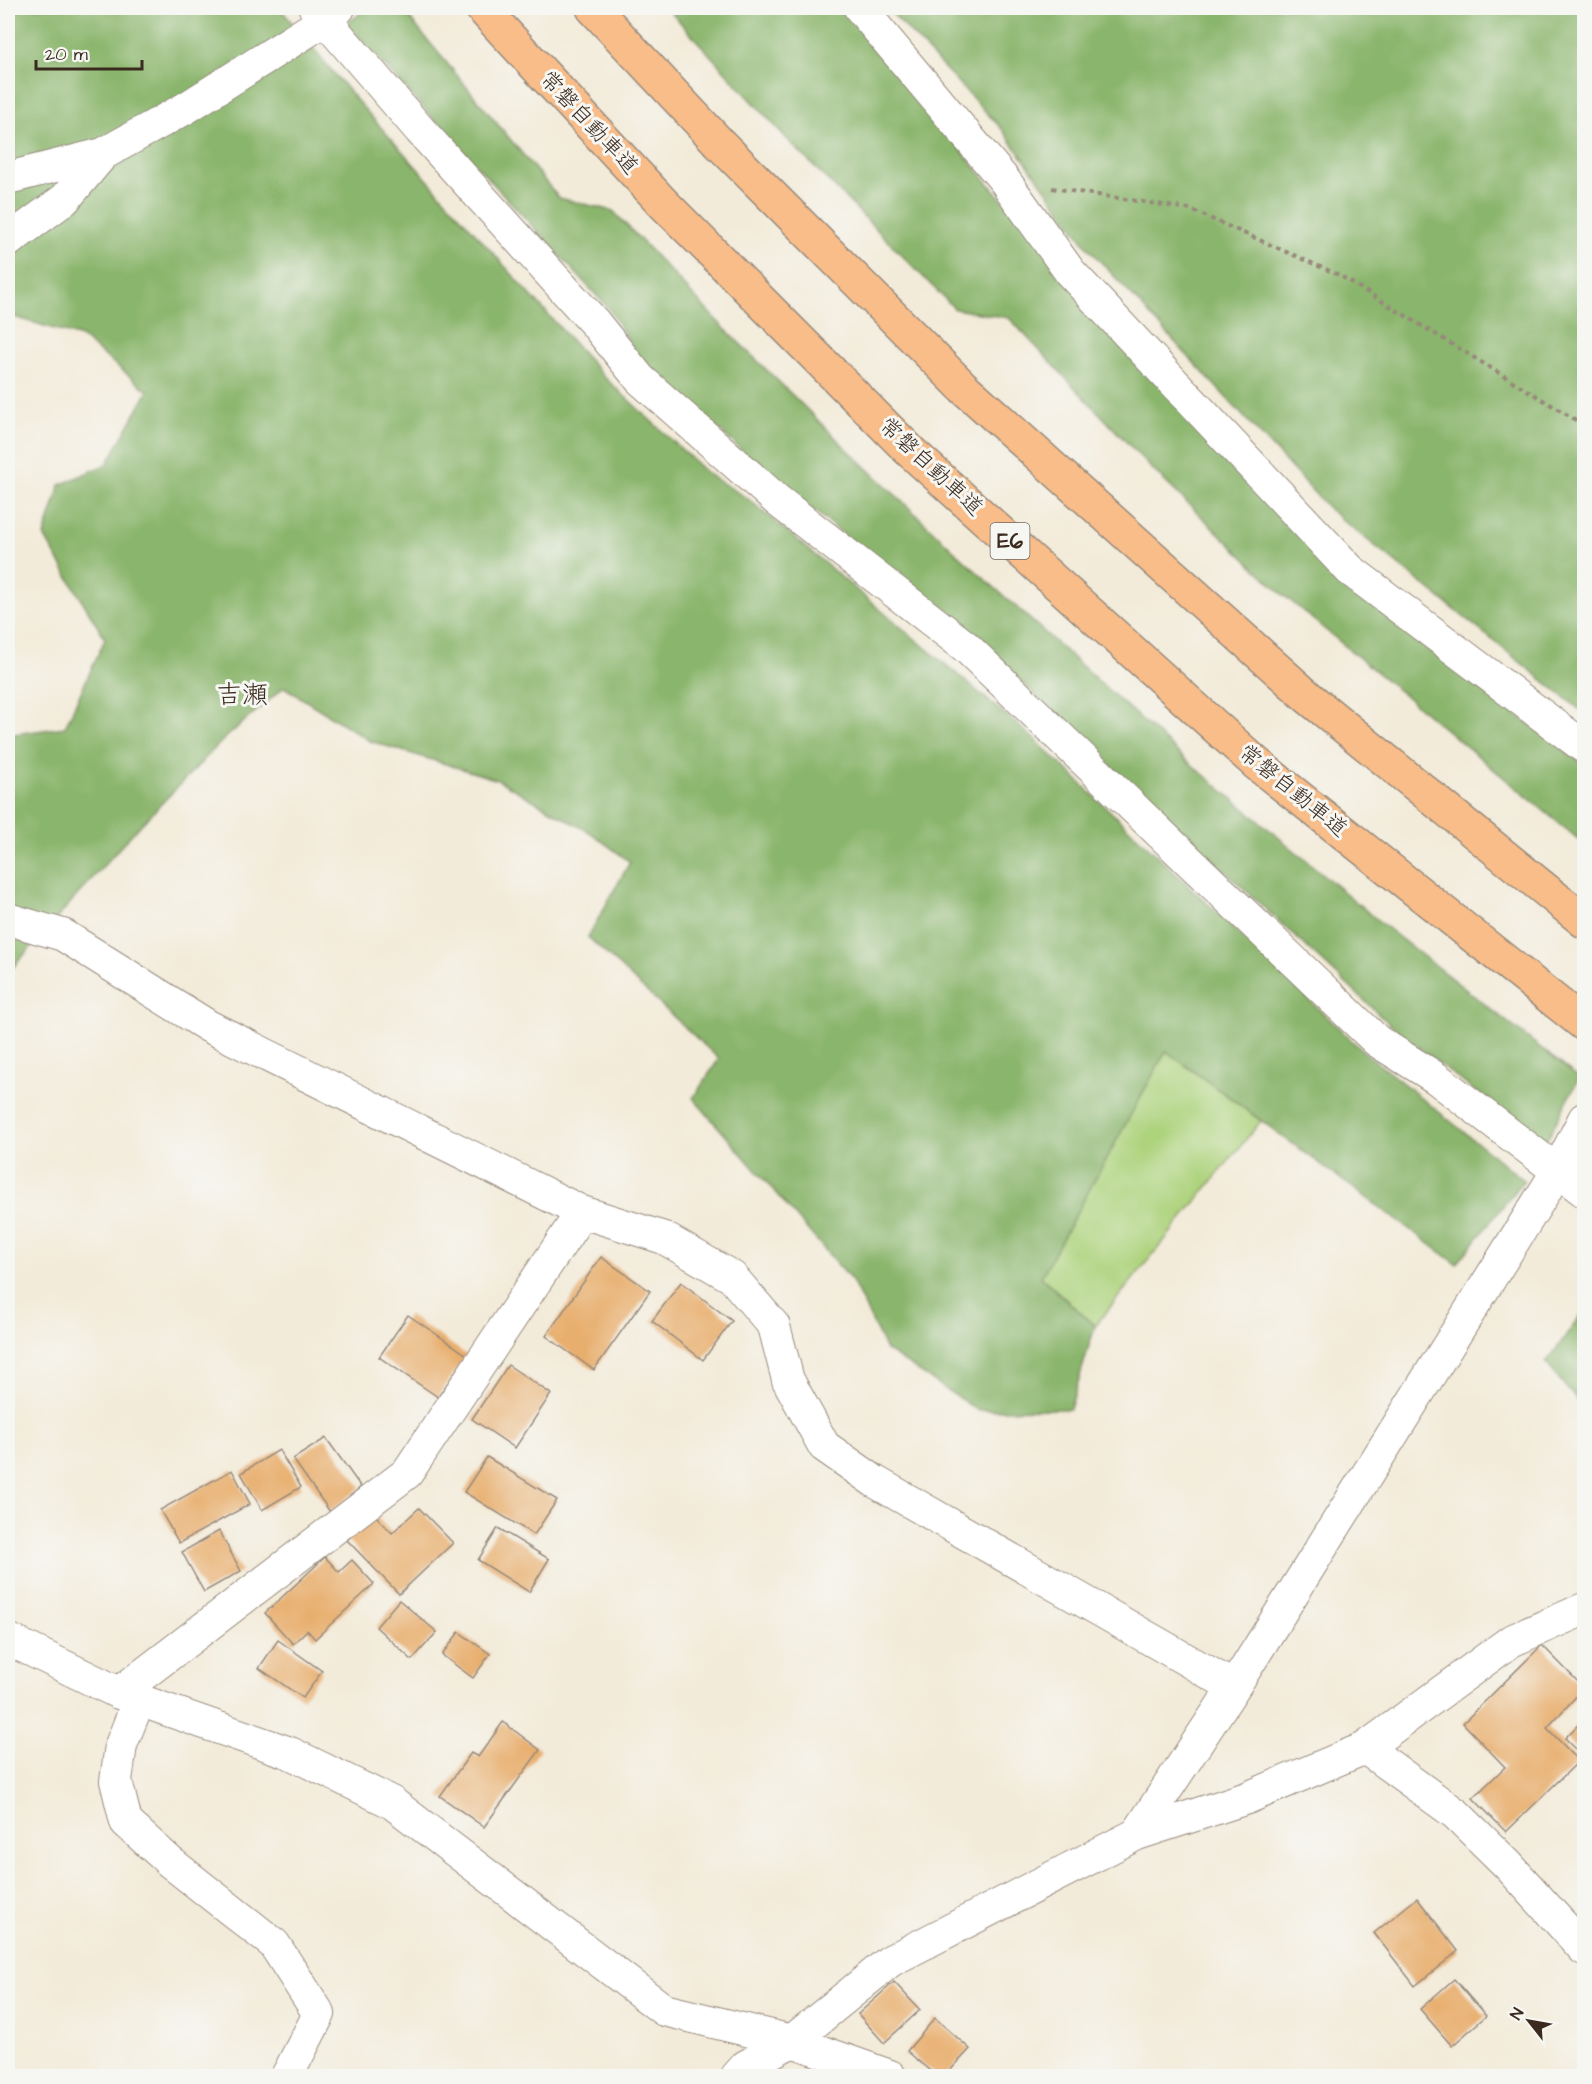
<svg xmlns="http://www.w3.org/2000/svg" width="1592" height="2084" viewBox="0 0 1592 2084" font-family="'Architects Daughter','Klee One',sans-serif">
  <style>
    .green { fill: #add37d; stroke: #747e4e; stroke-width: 1.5 }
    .forest { fill: #8ab56c; stroke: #627045; stroke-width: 1.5 }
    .building { fill: #e8ae6d }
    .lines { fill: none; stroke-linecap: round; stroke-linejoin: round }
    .street-casing { stroke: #978a7c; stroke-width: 34 }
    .highway-casing { stroke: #978a7c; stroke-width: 36 }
    .path { stroke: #978a7c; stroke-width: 4; stroke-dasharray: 4.5 4.5; stroke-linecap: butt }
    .street { stroke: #fff; stroke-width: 32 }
    .highway { stroke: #f9bd89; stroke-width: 33 }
    .labels { text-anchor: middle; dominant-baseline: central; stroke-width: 6; stroke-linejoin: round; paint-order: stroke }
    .shield { fill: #f6f6f2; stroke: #73675e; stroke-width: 1.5 }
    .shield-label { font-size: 21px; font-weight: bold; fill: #3b2a1e }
    .street-label { font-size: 22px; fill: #3b2a1e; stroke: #f6f6f2 }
    .quarter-label { font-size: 26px; fill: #3b2a1e; stroke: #f6f6f2 }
  </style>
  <rect width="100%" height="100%" fill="#f6f6f2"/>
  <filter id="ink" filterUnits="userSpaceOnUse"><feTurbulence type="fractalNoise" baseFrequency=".0167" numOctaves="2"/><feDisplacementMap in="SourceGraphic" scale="12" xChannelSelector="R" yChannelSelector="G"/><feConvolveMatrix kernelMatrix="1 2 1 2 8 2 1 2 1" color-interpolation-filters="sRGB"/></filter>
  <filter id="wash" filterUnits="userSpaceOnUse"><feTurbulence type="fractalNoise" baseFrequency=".008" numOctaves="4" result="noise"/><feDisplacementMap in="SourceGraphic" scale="24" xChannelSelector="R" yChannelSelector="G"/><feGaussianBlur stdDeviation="1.35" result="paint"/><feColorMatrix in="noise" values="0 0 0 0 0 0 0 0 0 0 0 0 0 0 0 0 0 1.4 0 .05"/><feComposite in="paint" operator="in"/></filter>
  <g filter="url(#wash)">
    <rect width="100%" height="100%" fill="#f3ebd9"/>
    <path class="green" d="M 1166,1051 L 1261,1121 L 1095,1326 L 1041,1277 Z"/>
    <path class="forest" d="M 8,8 L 280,8 L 351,94 L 603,376 L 709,475 L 747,498 L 1032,737 L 1364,1052 L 1524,1180 L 1457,1264 L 1166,1051 L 1041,1277 L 1095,1326 L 1070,1409 L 977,1410 L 886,1350 L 852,1281 L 693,1098 L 719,1059 L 588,937 L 630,862 L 591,833 L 498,780 L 370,741 L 284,687 L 223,740 L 130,836 L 8,973 L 8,735 L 65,727 L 105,639 L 44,536 L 60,485 L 107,464 L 148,391 L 81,337 L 8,315 Z
      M 368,8 L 401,8 L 559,198 L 613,211 L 722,326 L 844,446 L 965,561 L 1185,759 L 1387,928 L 1579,1078 L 1544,1145 L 1396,1030 L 991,654 L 753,461 L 636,353 L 609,309 L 346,24 Z
      M 667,8 L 844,8 L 993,189 L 1341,577 L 1396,625 L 1584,765 L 1584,844 L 1281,593 L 1150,467 L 1009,318 L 955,309 L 788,140 Z
      M 887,8 L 1584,8 L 1584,713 L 1330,510 L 1089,249 L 1002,129 Z
      M 1584,1311 L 1584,1409 L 1546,1363 Z"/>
    <g id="blocks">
      <path class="building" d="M 601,1257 L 650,1291 L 594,1370 L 546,1336 Z
        M 681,1282 L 732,1321 L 703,1360 L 652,1321 Z
        M 408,1315 L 467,1355 L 438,1397 L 379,1357 Z
        M 508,1365 L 551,1394 L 515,1448 L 472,1419 Z
        M 326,1438 L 361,1487 L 330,1512 L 293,1459 Z
        M 279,1450 L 301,1487 L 262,1510 L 241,1473 Z
        M 487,1457 L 557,1500 L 534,1535 L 464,1492 Z
        M 232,1470 L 250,1504 L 179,1543 L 160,1510 Z
        M 419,1508 L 453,1543 L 399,1594 L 347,1540 L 374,1514 L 392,1533 Z
        M 498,1528 L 549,1559 L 529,1592 L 478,1560 Z
        M 219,1531 L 241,1571 L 204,1592 L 182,1552 Z
        M 325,1557 L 339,1572 L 352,1560 L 374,1584 L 315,1639 L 307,1630 L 293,1644 L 265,1613 Z
        M 399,1600 L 437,1632 L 412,1660 L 376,1627 Z
        M 459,1632 L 490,1654 L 473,1678 L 442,1655 Z
        M 278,1640 L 322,1671 L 303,1698 L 259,1668 Z
        M 1542,1645 L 1584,1688 L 1547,1728 L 1579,1761 L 1506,1832 L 1473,1798 L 1505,1767 L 1463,1723 Z
        M 1584,1719 L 1584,1757 L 1565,1738 Z
        M 503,1722 L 540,1750 L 484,1827 L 440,1796 L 471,1753 L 478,1757 Z
        M 1417,1898 L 1458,1951 L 1415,1986 L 1374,1933 Z
        M 1454,1979 L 1486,2016 L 1452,2046 L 1420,2009 Z
        M 894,1982 L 920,2010 L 884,2043 L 858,2014 Z
        M 935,2018 L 970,2049 L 945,2076 L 936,2076 L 907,2051 Z"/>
    </g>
  </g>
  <g filter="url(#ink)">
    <use href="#blocks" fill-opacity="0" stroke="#978a7c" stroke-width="1.5"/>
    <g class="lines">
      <defs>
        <path id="street" d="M 315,8 L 420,130 L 594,322 L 640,379 L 778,501 L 966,647 L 1377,1041 L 1436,1078 L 1584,1191
          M 860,8 L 1005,181 L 1070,272 L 1350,570 L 1584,747
          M 8,178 L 103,154 L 186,108 L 325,20 L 339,8
          M 8,241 L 65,199 L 103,154
          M 8,919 L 63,935 L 208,1026 L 582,1212 L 664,1238 L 732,1277 L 774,1326 L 788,1380 L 824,1446 L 874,1481 L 1234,1687
          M 8,1639 L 119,1693 L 290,1753 L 391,1802 L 664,2010 L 792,2041 L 890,2076
          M 119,1693 L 407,1473 L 582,1212
          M 139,1700 L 121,1745 L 116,1781 L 126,1822 L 170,1862 L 274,1944 L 319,2014 L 287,2076
          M 1365,1748 L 1456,1814 L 1508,1865 L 1584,1949
          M 1137,1834 L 1234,1687 L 1557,1172 L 1584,1119
          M 737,2076 L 746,2066 L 792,2041 L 890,1961 L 1137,1834 L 1247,1798 L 1365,1748 L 1511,1641 L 1584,1609"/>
        <path id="highway" d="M 482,8 L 663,203 L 910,451 L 1257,764 L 1584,1024
          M 593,8 L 721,145 L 963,387 L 1309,698 L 1584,921"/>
      </defs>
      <use href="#street" class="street-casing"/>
      <use href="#highway" class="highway-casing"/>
      <path class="path" d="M 1052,188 L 1189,209 L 1339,275 L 1584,425"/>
      <use href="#street" class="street"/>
      <use href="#highway" class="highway"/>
    </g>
  </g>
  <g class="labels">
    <rect class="shield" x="990.5" y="523" width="39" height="36" rx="4.5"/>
    <g class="shield-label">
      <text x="1010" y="541">E6</text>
    </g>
    <g class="street-label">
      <text transform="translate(589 123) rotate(47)">常磐自動車道</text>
      <text transform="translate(931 467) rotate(43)">常磐自動車道</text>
      <text transform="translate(1293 791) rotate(39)">常磐自動車道</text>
    </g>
    <g class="quarter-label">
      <text x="242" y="695">吉瀬</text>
    </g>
  </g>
  <rect width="1592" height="2084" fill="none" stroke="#f6f6f2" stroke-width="30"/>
  <g transform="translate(1529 2021) rotate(301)" stroke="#f6f6f2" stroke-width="4.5" paint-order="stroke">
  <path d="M0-4.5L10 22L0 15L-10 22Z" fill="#3b2a1e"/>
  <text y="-9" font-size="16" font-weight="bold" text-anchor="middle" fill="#3b2a1e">N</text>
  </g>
  <path d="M36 60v9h106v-9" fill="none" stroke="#3b2a1e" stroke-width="3"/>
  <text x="45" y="60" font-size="18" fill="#3b2a1e" stroke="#f6f6f2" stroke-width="4.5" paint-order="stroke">20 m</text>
</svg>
